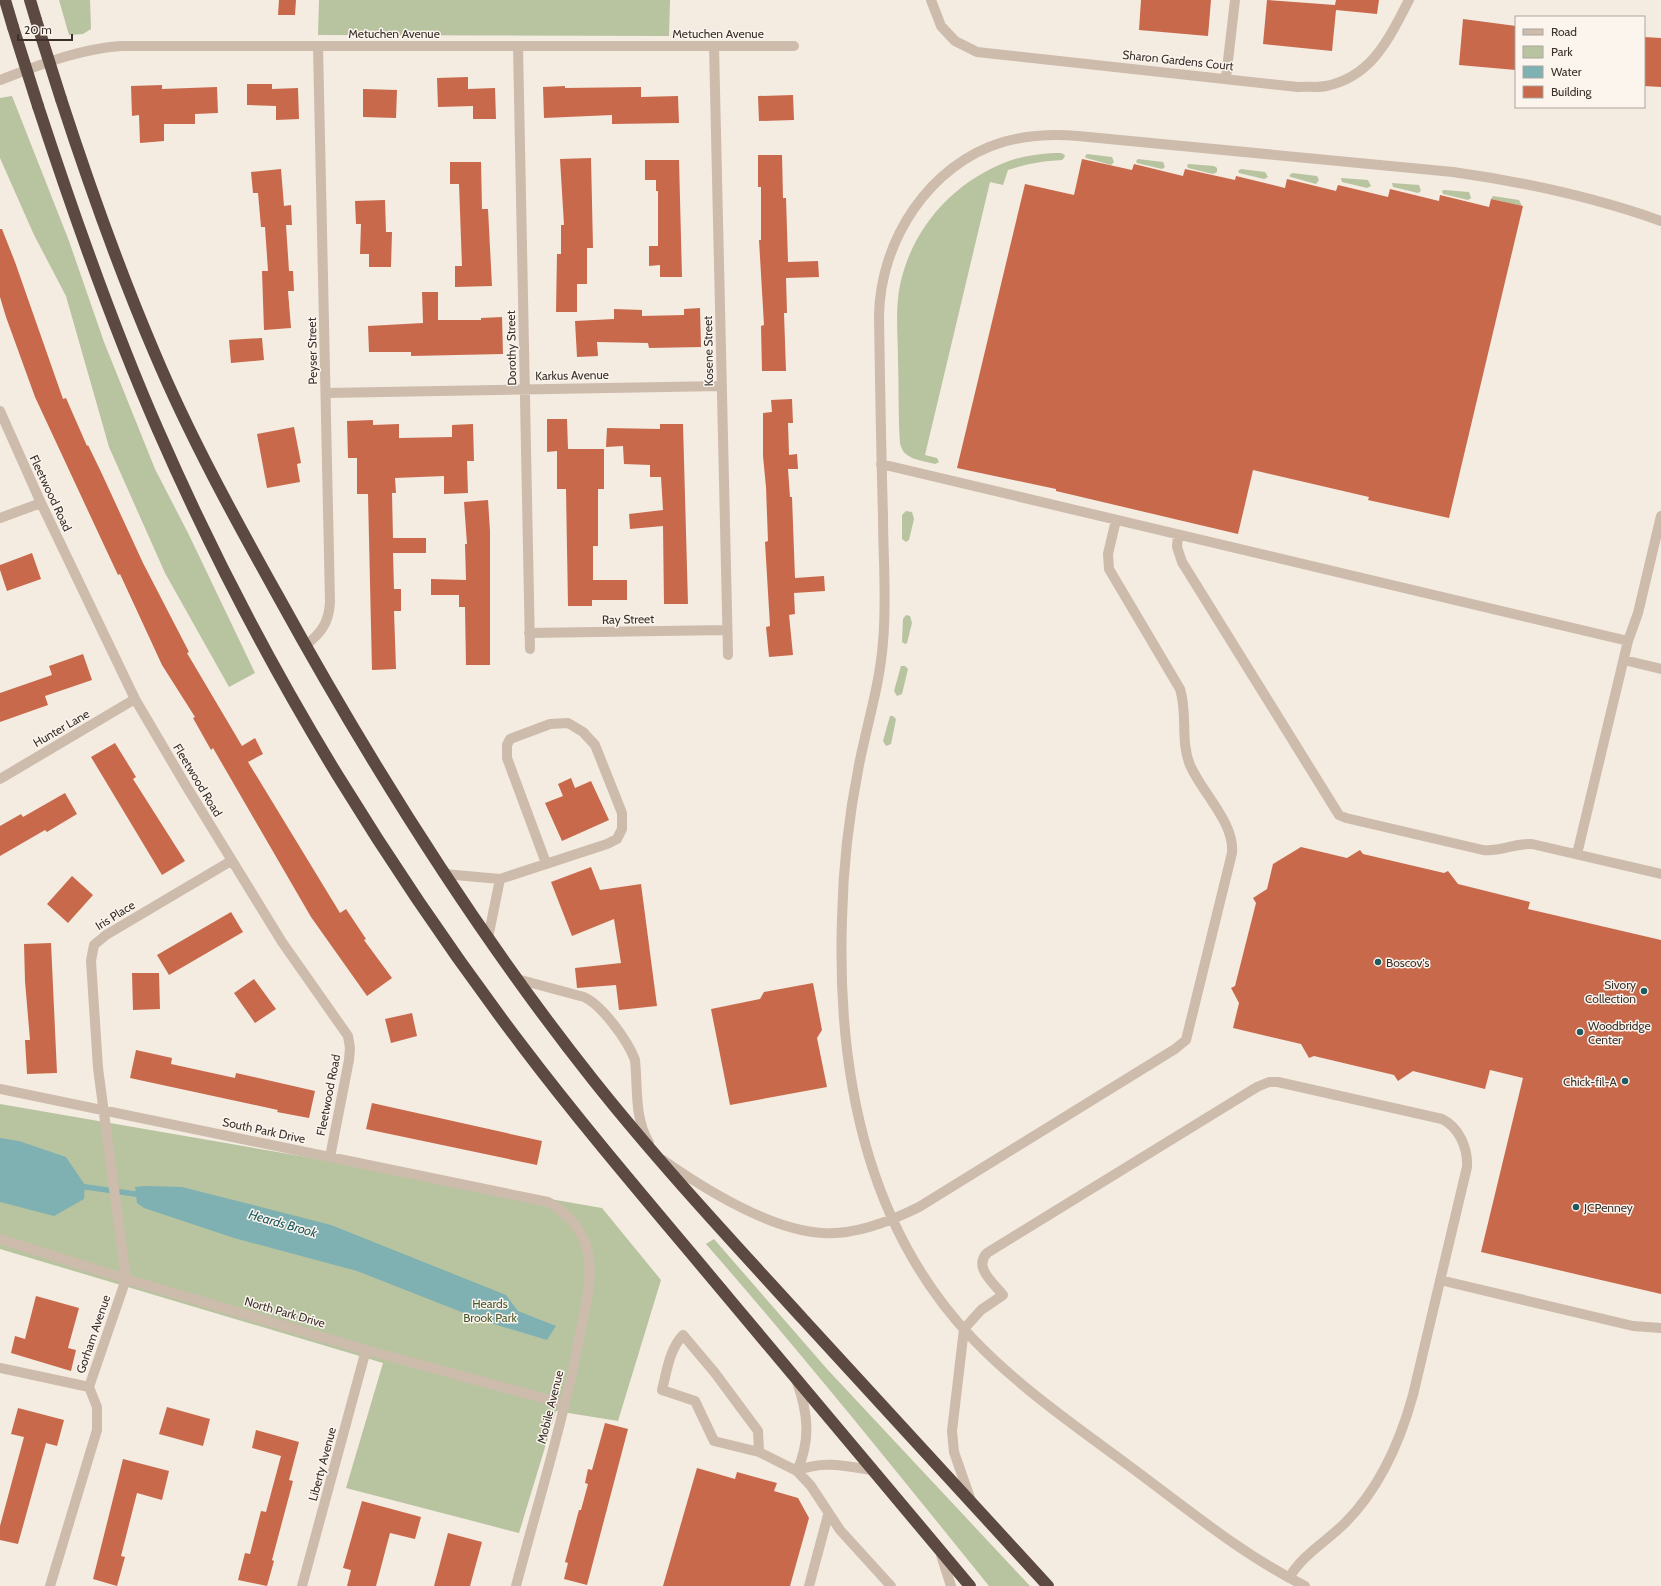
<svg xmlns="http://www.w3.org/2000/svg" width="1661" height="1586" viewBox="0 0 1661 1586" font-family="Cabin,sans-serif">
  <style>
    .green { fill: #b8c4a0 }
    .water { fill: #7fb0b2 }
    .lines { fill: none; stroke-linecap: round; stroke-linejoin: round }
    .stream { stroke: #7fb0b2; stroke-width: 5.5 }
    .building { fill: #c8694b }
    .minor { stroke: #cdbbac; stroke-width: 10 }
    .highway { stroke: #5c4a42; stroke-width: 12 }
    .highway-bridge { stroke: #5c4a42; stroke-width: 12 }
    .poi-dot { fill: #1f5a5e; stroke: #fbf5ee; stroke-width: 1.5 }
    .labels { text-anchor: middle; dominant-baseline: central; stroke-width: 3; stroke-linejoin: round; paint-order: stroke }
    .street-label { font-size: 12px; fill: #3b302b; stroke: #fbf5ee }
    .poi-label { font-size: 12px; fill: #3b302b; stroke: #fbf5ee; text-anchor: start }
    .park-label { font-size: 12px; fill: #4a5a2e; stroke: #fbf5ee }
    .water-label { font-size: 13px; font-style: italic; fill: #1f5a5e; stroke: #fbf5ee }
  </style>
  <rect width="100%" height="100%" fill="#f4ebe1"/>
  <path class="green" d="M 59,0 L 90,0 L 91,29 L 83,34 L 69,35 Z
    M 319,0 L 670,0 L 669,36 L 318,35 Z
    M 12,96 L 69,241 L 104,342 L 155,469 L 189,535 L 255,673 L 229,687 L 165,573 L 109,447 L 66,296 L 34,235 L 0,158 L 0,98 Z
    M 1053,153 L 1061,153 L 1065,155 L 1064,158 L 1062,160 C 1042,161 1026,164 1008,170 L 1003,185 L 990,182 L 925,455 L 937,458 L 939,462 L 935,464 C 921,460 903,460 900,443 C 898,415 899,388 898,361 C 898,336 895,310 900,285 C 912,228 954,181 1009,161 C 1023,156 1039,154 1053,153 Z
    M 1087,154 L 1112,157 L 1114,162 L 1111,165 L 1086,158 L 1085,156 Z
    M 1138,159 L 1163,162 L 1165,167 L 1162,169 L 1137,163 L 1136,161 Z
    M 1189,164 L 1214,166 L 1217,168 L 1217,172 L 1213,174 L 1188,168 L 1187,165 Z
    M 1241,169 L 1265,172 L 1268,177 L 1264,179 L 1239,173 L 1238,171 Z
    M 1292,173 L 1317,176 L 1319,180 L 1316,184 L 1291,177 L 1289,176 Z
    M 1341,178 L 1368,180 L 1371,186 L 1367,188 L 1342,182 Z
    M 1392,183 L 1419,185 L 1421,191 L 1418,193 L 1393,187 Z
    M 1444,190 L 1469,192 L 1471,198 L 1468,200 L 1443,194 L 1442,191 Z
    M 1493,196 L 1519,200 L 1522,206 L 1491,199 Z
    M 906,511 L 912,512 L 914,519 L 909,540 L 906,542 L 902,539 L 902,515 Z
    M 906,615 L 910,616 L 912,623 L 907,643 L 905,644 L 902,642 L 903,619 Z
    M 901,666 L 905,666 L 908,669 L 902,694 L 897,696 L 894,691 Z
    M 890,716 L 893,716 L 896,719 L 891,744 L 886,746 L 883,741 Z
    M 0,1104 L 602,1208 L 661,1280 L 618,1421 L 556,1411 L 519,1533 L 346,1488 L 383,1363 L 0,1249 Z
    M 714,1239 L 827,1369 L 1030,1586 L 989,1586 C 896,1471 804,1356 706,1244 Z"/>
  <path class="water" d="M 0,1138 L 19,1141 L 66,1157 L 85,1185 L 84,1199 L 54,1216 L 0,1202 Z
    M 145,1186 L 182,1187 L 331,1225 L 506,1295 L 518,1311 L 556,1326 L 547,1340 L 487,1322 L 357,1271 L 234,1238 L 144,1208 L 137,1203 L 135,1187 Z"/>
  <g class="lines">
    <path class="stream" d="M 79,1186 L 142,1195"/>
  </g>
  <path class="building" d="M 279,0 L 296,0 L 295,15 L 278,15 Z
    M 1141,0 L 1211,0 L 1208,36 L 1139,30 Z
    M 1267,0 L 1335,5 L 1336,0 L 1379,0 L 1377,14 L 1336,10 L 1332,51 L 1263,44 Z
    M 1463,19 L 1516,26 L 1516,70 L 1459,65 Z
    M 1644,37 L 1661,38 L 1661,87 L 1644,86 Z
    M 468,77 L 468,89 L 495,88 L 496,119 L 473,119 L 473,106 L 438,107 L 437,78 Z
    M 247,84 L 272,84 L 272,89 L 298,88 L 299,119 L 276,120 L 276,106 L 247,105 Z
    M 162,85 L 162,89 L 217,87 L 218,113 L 195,114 L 195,124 L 164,124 L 164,141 L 140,143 L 139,115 L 132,116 L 131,86 Z
    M 565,86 L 565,88 L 641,87 L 641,97 L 678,96 L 679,123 L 612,124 L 612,115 L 544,118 L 543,87 Z
    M 363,89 L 397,90 L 396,118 L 363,117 Z
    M 793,95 L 794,120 L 759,121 L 758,96 Z
    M 758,155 L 782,155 L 783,198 L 786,198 L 788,262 L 818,261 L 819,277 L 786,278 L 787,313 L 784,313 L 786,371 L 762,371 L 761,326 L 764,325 L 759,240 L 761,240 L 761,187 L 758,187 Z
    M 591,158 L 593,248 L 587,248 L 587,284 L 577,284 L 577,312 L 556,312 L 557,254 L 561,254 L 561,225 L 564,225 L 560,159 Z
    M 1082,159 L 1132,170 L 1134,164 L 1183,176 L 1185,169 L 1235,180 L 1236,176 L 1285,188 L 1287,179 L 1336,191 L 1338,185 L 1388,197 L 1390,189 L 1439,201 L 1440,195 L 1489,207 L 1491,199 L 1523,206 L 1449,518 L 1368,500 L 1369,497 L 1253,470 L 1238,534 L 1056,491 L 1056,489 L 957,468 L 1025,184 L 1074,195 Z
    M 645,160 L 679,160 L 682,277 L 660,277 L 660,265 L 649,266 L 649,246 L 658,246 L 658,191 L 656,191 L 656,180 L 645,180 Z
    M 450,162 L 481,162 L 482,209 L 488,209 L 492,286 L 455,287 L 455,266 L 462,266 L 459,184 L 450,184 Z
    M 281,169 L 284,206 L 291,205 L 292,225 L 286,225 L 289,271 L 293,271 L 294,291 L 288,291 L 291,328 L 264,330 L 262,271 L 268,271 L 265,227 L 261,227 L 258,193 L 253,193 L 251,172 Z
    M 385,200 L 386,232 L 392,232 L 391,267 L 369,267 L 369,254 L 360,254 L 361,224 L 356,224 L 355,201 Z
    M 0,229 L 2,229 L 15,262 L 63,399 L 66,398 L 87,446 L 88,445 L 102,474 L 143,563 L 189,652 L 187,653 L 242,746 L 255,738 L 263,754 L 248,762 L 340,913 L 346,909 L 366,939 L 364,940 L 392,978 L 367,996 L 311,917 L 213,748 L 211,750 L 193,718 L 195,717 L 162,665 L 120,574 L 118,575 L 103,543 L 35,397 L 6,317 L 0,297 Z
    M 422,292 L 438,292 L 438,320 L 481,320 L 481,318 L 502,317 L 503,354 L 411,356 L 411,352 L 369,352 L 368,326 L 423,323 Z
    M 700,308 L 701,347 L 649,348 L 648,343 L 597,342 L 598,356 L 577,357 L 575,321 L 614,319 L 614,309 L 642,310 L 642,316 L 684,315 L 684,309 Z
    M 262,338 L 264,360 L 231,363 L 229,340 Z
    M 792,399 L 793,423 L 788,423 L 789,455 L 797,454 L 798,469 L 788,469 L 790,497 L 792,497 L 795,578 L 824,576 L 825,591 L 794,593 L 795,614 L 789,615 L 793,655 L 769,657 L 766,627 L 770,626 L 765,542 L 768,541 L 766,487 L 763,456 L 763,413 L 772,412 L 771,400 Z
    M 547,419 L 567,419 L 568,449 L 604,449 L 604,489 L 598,489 L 598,546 L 593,546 L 593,580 L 627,580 L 627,600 L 592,600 L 592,606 L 568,606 L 566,489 L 557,489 L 557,451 L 547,452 Z
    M 373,420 L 373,425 L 399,424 L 399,438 L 452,437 L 452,425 L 473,424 L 474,461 L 467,461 L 468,493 L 444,494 L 444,476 L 395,478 L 396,493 L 392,493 L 393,538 L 426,538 L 426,553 L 393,553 L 394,589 L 401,589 L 401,611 L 394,611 L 396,669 L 372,670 L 368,494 L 357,494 L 357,458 L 348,458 L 347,421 Z
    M 660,424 L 683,424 L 688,604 L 664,604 L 663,526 L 630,529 L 629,514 L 663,510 L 661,477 L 650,477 L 650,465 L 624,464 L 623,446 L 606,447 L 607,428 L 660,429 Z
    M 294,427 L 301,463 L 297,464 L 300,482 L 267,488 L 257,434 Z
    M 488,500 L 490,531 L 490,665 L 466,665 L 465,607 L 459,607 L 459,595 L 431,595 L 431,579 L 466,580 L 465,544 L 467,544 L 464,502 Z
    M 32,553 L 41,579 L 7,591 L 0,570 L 0,565 Z
    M 83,654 L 92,680 L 45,696 L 48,705 L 0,722 L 0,693 L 52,675 L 49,666 Z
    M 115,743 L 136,777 L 133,779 L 185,861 L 162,875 L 91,757 Z
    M 571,778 L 575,788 L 591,781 L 609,820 L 562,841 L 545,803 L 563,796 L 558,784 Z
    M 65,793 L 77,814 L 47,832 L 45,830 L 0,856 L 0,826 L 21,814 L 23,817 Z
    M 1301,847 L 1347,858 L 1360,850 L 1363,854 L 1444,873 L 1448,871 L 1458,884 L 1530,902 L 1528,909 L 1661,940 L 1661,1294 L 1481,1252 L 1523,1078 L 1490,1070 L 1485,1089 L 1413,1071 L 1398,1081 L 1394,1075 L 1314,1056 L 1309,1058 L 1301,1044 L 1233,1028 L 1239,1003 L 1231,988 L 1235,986 L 1256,903 L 1253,898 L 1267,889 L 1273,864 Z
    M 591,867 L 600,890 L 641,884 L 657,1006 L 619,1010 L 616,985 L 577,988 L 575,968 L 621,963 L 614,919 L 572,936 L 551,882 Z
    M 72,876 L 93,895 L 68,923 L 47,904 Z
    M 231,912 L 243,932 L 169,975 L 157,955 Z
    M 51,943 L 57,1073 L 27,1074 L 25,1040 L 30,1040 L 25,981 L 24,944 Z
    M 132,973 L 159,973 L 160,1009 L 133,1010 Z
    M 254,979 L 276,1009 L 255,1023 L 234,993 Z
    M 813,983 L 822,1030 L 817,1038 L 827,1087 L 730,1105 L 711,1009 L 760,999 L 764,992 Z
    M 412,1013 L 417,1036 L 391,1043 L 385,1019 Z
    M 136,1050 L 172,1058 L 171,1064 L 235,1078 L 236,1073 L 315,1091 L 309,1118 L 277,1112 L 278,1110 L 130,1078 Z
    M 372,1103 L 542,1141 L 537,1165 L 366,1129 Z
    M 36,1296 L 79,1308 L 68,1348 L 76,1350 L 71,1371 L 11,1353 L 15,1336 L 25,1339 Z
    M 167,1407 L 210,1419 L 203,1446 L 159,1434 Z
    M 18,1408 L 64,1420 L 57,1446 L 46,1443 L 18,1544 L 0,1540 L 0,1526 L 24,1437 L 11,1434 Z
    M 605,1423 L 628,1429 L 587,1585 L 564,1579 L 568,1563 L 565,1562 L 579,1510 L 581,1510 L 588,1484 L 585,1483 L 588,1469 L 592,1470 Z
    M 256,1430 L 299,1442 L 289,1480 L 293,1481 L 272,1560 L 274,1561 L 267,1586 L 238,1580 L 245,1553 L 250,1554 L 261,1511 L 266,1512 L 281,1456 L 252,1448 Z
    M 123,1459 L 169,1471 L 162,1500 L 137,1493 L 121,1556 L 125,1557 L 117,1586 L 93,1579 Z
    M 697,1468 L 735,1479 L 737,1472 L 777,1483 L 774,1491 L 798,1498 L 809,1518 L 790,1586 L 663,1586 Z
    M 362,1501 L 421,1517 L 415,1539 L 390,1533 L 376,1586 L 347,1586 L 351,1570 L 343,1568 Z
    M 448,1533 L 482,1542 L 470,1586 L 434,1586 Z"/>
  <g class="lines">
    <path class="minor" d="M 931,0 L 941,26 L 955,41 L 977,52 L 1298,87 C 1307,86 1317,88 1326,86 C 1373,76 1389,38 1409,0
      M 518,46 L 530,649
      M 714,46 L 728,655
      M 1226,78 L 1235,0
      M 0,80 C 40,65 78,49 121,46 L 794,46
      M 326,393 L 722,386
      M 0,411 L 41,503 L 135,699 L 185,784 L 282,942 L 348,1036 L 350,1048 L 349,1060 L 330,1157
      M 881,464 L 1628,641
      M 0,518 L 41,503
      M 1178,535 L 1177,547 L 1182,562 L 1339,815 L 1346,818 L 1483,850 C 1500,852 1515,843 1532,844 L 1661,874
      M 529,633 L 727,630
      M 305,646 C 321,633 329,623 330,602 L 318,46
      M 1624,660 L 1661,669
      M 0,779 L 135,699
      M 1577,854 L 1628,641 L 1638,613 L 1661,516
      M 444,874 L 500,879 L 607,844 L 617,839 L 622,829 L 622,813 L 595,745 L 583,732 L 568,723 L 550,724 L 510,739 L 507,745 L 507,758 L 546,863
      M 488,938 L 500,879
      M 517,979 L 584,997 C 602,1005 628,1041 635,1060 C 638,1089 634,1117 649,1143
      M 0,1089 L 548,1202 C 567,1212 584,1231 588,1253 C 593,1279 585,1308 580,1334 C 564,1419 538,1502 516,1586
      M 663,1160 C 706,1190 770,1230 823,1233 C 855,1235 891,1221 919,1207 L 1175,1049 L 1186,1040 L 1232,853 C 1235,823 1202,793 1190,765 C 1180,741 1188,714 1180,689 L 1109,569 L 1108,554 L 1116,520
      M 0,1239 L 126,1279 L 366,1350 L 565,1404
      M 1440,1280 L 1633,1326 L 1661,1328
      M 0,1368 L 89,1387
      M 797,1382 C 808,1413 811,1440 797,1471 C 822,1460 846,1466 872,1470
      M 759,1452 L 758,1431 L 715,1373 L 683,1335 C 669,1350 667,1371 662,1390 L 695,1401 L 714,1441 L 759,1452 L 797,1471 L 811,1486 L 840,1530 L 891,1586
      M 970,1498 L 954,1452 L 952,1431 L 964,1329 L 981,1310 L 1003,1295 C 994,1283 973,1268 987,1253 L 1257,1087 L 1269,1082 L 1278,1082 L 1442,1119 C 1459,1127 1468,1148 1467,1167 L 1413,1395 C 1400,1442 1380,1488 1345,1523 C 1326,1542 1303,1554 1289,1578
      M 941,1555 L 951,1586
      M 50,1586 L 97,1430 L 97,1407 L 89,1387 L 126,1279 L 98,1068 L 91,961 L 94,945 L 106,935 L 231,861
      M 302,1586 L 366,1350
      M 809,1586 L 828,1515
      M 1305,1586 C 1241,1554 1185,1507 1128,1465 C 1074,1425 1019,1387 973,1339 C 865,1226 837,1070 842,919 C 843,868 849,815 859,765 C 867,724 880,684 883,642 C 887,600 883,557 883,516 C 881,449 880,382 879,316 C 880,241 929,164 1003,142 C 1028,135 1053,134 1078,136 L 1453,172 C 1524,182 1594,197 1661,221"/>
    <path class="highway" d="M 5,0 L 13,27
      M 30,0 L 36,20
      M 61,99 C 89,185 119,270 155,354 C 190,437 234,517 278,596 C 371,765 474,930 594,1081 C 660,1164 732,1241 803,1319 C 885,1408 967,1497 1048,1586
      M 38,106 C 74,216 112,325 158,430 C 210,549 270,665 338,776 C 395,869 457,960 523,1047 C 589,1134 661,1217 731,1301 C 811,1396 890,1491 970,1586"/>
    <path class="highway-bridge" d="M 36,20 L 61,99
      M 13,27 L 38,106"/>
  </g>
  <g class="poi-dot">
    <circle cx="1378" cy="962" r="4"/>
    <circle cx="1644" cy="991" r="4"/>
    <circle cx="1580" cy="1032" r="4"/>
    <circle cx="1625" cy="1081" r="4"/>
    <circle cx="1576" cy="1207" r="4"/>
  </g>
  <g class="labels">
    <g class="street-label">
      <text x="394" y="33">Metuchen Avenue</text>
      <text x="718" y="33">Metuchen Avenue</text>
      <text transform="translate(1178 60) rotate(6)">Sharon Gardens Court</text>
      <text transform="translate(511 348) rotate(-91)">Dorothy Street</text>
      <text transform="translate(312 351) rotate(-91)">Peyser Street</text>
      <text transform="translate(708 351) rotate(-91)">Kosene Street</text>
      <text transform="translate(572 375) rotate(-1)">Karkus Avenue</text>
      <text transform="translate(51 493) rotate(65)">Fleetwood Road</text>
      <text transform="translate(628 619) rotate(-1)">Ray Street</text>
      <text transform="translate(61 728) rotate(-30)">Hunter Lane</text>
      <text transform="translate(198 780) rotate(59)">Fleetwood Road</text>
      <text transform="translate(115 915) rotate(-32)">Iris Place</text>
      <text transform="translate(328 1095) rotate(-79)">Fleetwood Road</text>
      <text transform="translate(264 1130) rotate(12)">South Park Drive</text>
      <text transform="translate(285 1312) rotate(16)">North Park Drive</text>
      <text transform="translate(93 1334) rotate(-71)">Gorham Avenue</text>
      <text transform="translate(550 1407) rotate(-76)">Mobile Avenue</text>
      <text transform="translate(322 1464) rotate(-75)">Liberty Avenue</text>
    </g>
    <g class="poi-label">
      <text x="1386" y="962">Boscov's</text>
      <text x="1636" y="984" text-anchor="end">Sivory<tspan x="1636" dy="14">Collection</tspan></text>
      <text x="1588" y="1025">Woodbridge<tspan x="1588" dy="14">Center</tspan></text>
      <text x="1617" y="1081" text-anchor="end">Chick-fil-A</text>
      <text x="1584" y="1207">JCPenney</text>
    </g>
    <g class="park-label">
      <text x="490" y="1303">Heards<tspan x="490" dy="14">Brook Park</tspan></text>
    </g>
    <g class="water-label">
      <text transform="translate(283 1223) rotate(16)">Heards Brook</text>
    </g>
  </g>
  <rect x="1515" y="16" width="130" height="92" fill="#fbf5ee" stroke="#aea6a0"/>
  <rect x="1523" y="29" width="20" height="6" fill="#cdbbac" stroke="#aea6a0"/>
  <text x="1551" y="36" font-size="12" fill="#3b302b">Road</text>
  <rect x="1523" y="46" width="20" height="12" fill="#b8c4a0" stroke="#aea6a0"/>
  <text x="1551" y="56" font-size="12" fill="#3b302b">Park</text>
  <rect x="1523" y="66" width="20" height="12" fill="#7fb0b2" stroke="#aea6a0"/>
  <text x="1551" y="76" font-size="12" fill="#3b302b">Water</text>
  <rect x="1523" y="86" width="20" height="12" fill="#c8694b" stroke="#aea6a0"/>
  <text x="1551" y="96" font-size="12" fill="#3b302b">Building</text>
  <path d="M18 34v6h54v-6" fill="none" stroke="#3b302b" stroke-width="2"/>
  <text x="24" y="34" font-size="12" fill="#3b302b" stroke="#fbf5ee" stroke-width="3" paint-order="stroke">20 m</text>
</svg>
